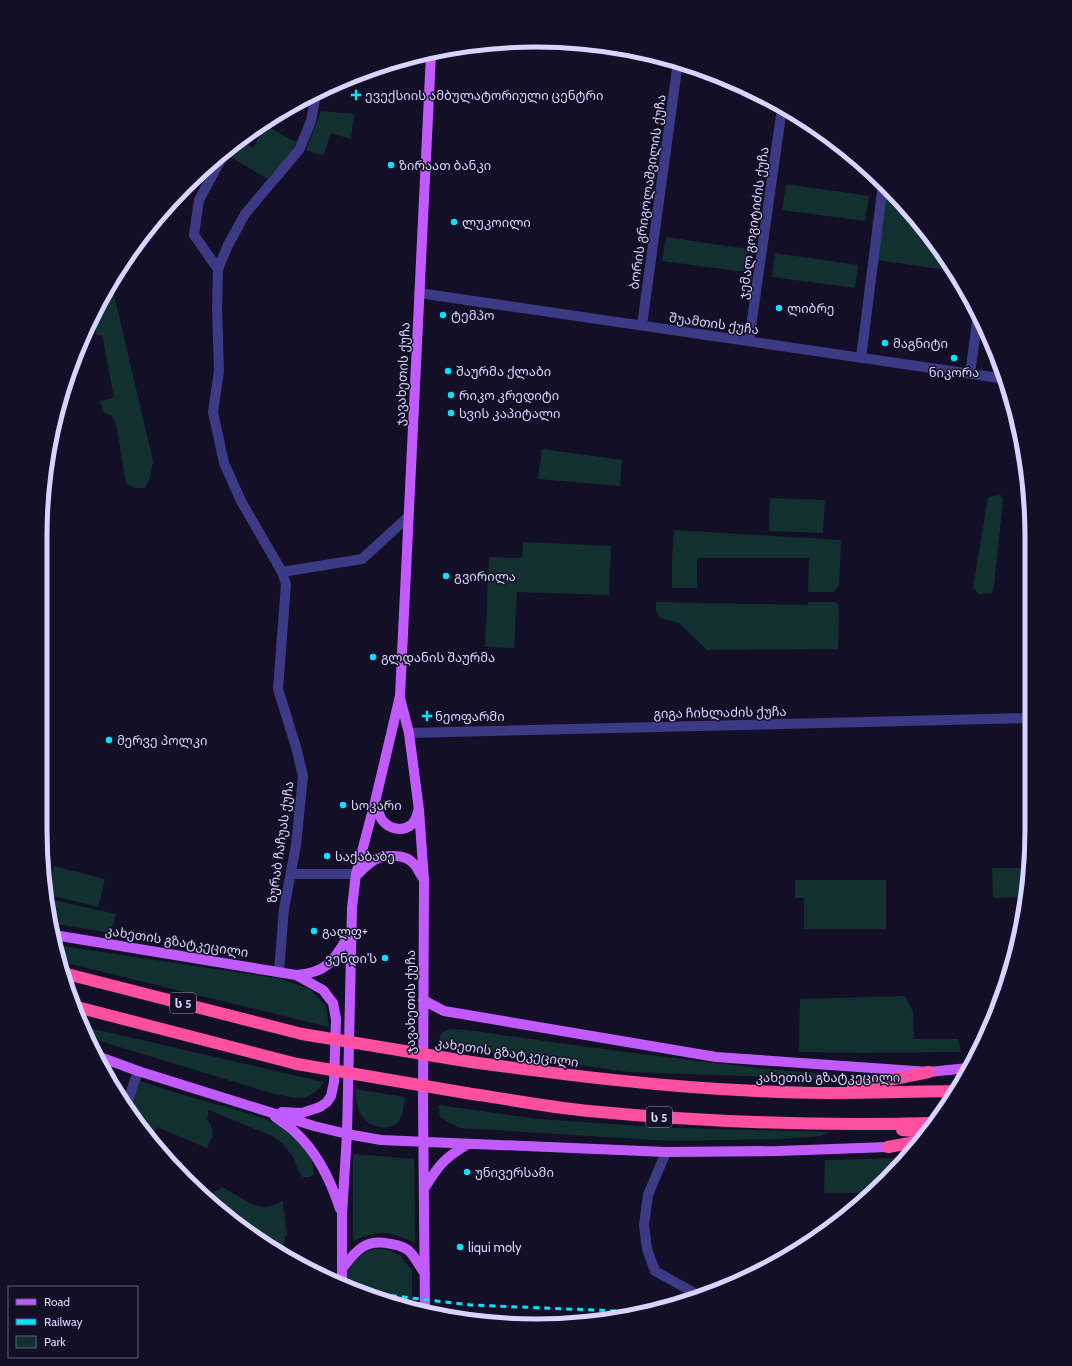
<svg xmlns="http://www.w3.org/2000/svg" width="1072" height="1366" viewBox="0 0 1072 1366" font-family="Cabin,'Noto Sans Georgian',sans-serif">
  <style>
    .green { fill: #12302f }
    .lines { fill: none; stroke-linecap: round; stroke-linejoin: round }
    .minor { stroke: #3d3a85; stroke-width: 10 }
    .major { stroke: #c25bff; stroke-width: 10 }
    .highway { stroke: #ff4fa3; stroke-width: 12 }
    .rail { stroke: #00e5ff; stroke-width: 3; stroke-dasharray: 6 5; stroke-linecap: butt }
    .highway-bridge { stroke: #ff4fa3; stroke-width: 12 }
    .poi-dot { fill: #00e5ff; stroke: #130f26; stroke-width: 1.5 }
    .labels { text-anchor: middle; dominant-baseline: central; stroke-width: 3; stroke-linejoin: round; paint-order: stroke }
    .shield { fill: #130f26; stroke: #9e99be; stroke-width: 1 }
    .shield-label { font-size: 12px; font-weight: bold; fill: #d9d4ff }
    .poi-label { font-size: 13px; fill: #d9d4ff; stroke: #130f26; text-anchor: start }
    .street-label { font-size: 13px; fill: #d9d4ff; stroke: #130f26 }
    .rim { fill: none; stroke: #d9d4ff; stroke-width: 5 }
  </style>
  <rect width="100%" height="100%" fill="#130f26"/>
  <path class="green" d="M 321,111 L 354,114 L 351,139 L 331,133 L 323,156 L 306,150 Z
    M 266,126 L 296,142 L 292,153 L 267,179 L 231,157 L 234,153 L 236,143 L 241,140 L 253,148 Z
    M 786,184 L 869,196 L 865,221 L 782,210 Z
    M 887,188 L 909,209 L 954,271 L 877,260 Z
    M 666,237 L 748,249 L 745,272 L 662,261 Z
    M 775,253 L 858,265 L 855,288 L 772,277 Z
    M 111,282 L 153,461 L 150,478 L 145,488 L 134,488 L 126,483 L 116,423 L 111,415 L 104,413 L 100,401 L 114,398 L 102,335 L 97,336 L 93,317 L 106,288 Z
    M 542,449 L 622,460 L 620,486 L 538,479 Z
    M 1001,495 L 1003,500 L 994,587 L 992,593 L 979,594 L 973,588 L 988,498 L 992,496 Z
    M 770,498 L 825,500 L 823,533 L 769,531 Z
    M 674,530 L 841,540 L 839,585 L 834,592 L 808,592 L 809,558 L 697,558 L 697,588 L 672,588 L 672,558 Z
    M 523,542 L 611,546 L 609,595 L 517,592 L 514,648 L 485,647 L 489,557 L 522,558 Z
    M 656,602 L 808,605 L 808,602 L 835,602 L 839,605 L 838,649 L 707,650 L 679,623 L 660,618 L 656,611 Z
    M 54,866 L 105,879 L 98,907 L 49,895 L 48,890 Z
    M 992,868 L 1028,868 L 1025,897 L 993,898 Z
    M 795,880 L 886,880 L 886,929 L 804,929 L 804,898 L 795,898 Z
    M 49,899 L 116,914 L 111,933 L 52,923 Z
    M 55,945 L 282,979 L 310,989 L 326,1006 L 329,1027 L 58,961 Z
    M 905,996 L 913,1012 L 914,1039 L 958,1039 L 959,1041 L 960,1052 L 863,1053 L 799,1052 L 800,999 Z
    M 85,1027 L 324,1082 C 308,1104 297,1098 274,1094 L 90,1038 Z
    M 450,1029 L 467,1030 C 586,1047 705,1064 824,1074 L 825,1079 L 628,1072 L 438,1044 L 441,1033 Z
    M 140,1081 C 161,1088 183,1095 204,1101 C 236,1110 286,1119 306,1148 C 311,1156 313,1165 314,1174 L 309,1177 L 303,1177 L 298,1171 L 294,1158 L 282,1143 L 272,1136 L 209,1110 L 207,1118 C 215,1132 214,1134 207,1148 L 157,1127 L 153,1137 L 151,1136 L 130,1108 Z
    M 355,1089 L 405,1097 C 404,1102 404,1110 402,1115 C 395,1135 368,1129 360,1113 C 357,1106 356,1097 355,1089 Z
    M 438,1105 L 539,1119 L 673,1128 L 829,1132 L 821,1136 L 781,1139 L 671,1141 L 461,1128 L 451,1124 L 440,1117 Z
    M 353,1154 L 414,1159 L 415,1243 C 388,1231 382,1229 353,1241 Z
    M 903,1158 L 872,1193 L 824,1193 L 825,1160 Z
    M 221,1186 C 232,1192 253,1208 266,1207 C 272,1207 277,1203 283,1201 L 287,1236 L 285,1236 L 284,1247 L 268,1244 L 208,1198 L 215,1191 L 220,1189 Z
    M 374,1249 L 385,1249 L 400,1255 L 412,1271 L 412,1310 L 408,1309 L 347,1284 C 346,1264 357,1256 374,1249 Z"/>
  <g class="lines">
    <path class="minor" d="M 225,152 L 199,200 L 194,235 L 218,269 L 217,309 L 219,371 L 213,412 L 224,463 L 241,501 L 282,572 L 286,584 L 278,689 L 296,747 L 303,776 L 296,845 L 284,909 L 279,971
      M 218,269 L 228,245 L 245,214 L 299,150 L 311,121 L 316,94
      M 419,293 L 1006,379
      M 642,325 L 678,62
      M 749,341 L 782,108
      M 861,358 L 883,184
      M 970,374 L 978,315
      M 282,572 L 362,559 L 408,517
      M 409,733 L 1032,718
      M 291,874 L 356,874
      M 127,1104 L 138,1071
      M 666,1152 L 648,1195 L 644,1225 L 647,1249 L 655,1271 L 698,1295"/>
    <path class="major" d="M 400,698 L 409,733 L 419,810 L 424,880 L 423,1103 L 425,1311
      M 375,802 C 377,808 379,815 382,820 C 389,829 402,832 411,825 C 415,822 417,816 418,811
      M 356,876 C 369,863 376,855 395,856 C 403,856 410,859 415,865 C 418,869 420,874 423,878
      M 54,935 L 296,975 C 329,973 335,958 350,933
      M 423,1000 L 444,1011 L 716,1057 L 929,1072 L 968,1068
      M 97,1056 L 138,1071 L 314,1126 L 347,1134 L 381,1140 L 666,1152 L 778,1151 L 888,1147
      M 282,1112 L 302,1113 L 320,1107 L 327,1102 L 331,1096 L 334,1082 L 336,1019 L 333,1003 L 323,990 L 296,975
      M 275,1117 C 282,1122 289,1126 295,1132 C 317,1152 331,1181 340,1209
      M 424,1189 C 438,1166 444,1158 468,1144
      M 342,1269 C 356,1250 366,1238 391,1244 C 398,1245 406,1247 411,1253 C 416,1259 420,1267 425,1274
      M 342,1282 L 342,1215 L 347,1134 L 352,908 L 356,874 L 375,802 L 400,696 L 431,54"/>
    <path class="highway" d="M 63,973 L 302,1034
      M 77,1007 L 297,1064
      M 471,1062 C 566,1075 661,1087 757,1091 C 823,1095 890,1092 956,1091
      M 853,1087 L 929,1072
      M 466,1093 C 507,1099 548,1107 589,1111 C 703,1122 818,1126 933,1123
      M 902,1130 L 925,1132
      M 888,1147 L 916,1142"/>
    <path class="rail" d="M 369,1293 L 471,1305 L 641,1312
      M 401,1307 L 556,1323"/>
    <path class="highway-bridge" d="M 302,1034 L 471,1062
      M 297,1064 L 466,1093"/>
  </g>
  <g class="poi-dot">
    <path d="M354 89h4v4h4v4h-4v4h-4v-4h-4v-4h4z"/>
    <circle cx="391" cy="165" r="4"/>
    <circle cx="454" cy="222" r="4"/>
    <circle cx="779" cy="308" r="4"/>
    <circle cx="443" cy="315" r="4"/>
    <circle cx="885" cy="343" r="4"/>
    <circle cx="954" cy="358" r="4"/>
    <circle cx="448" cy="371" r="4"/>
    <circle cx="451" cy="395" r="4"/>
    <circle cx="451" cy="413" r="4"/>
    <circle cx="446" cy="576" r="4"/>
    <circle cx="373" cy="657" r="4"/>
    <path d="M425 710h4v4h4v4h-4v4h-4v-4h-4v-4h4z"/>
    <circle cx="109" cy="740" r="4"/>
    <circle cx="343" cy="805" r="4"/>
    <circle cx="327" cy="856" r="4"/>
    <circle cx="314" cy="931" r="4"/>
    <circle cx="385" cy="958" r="4"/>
    <circle cx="467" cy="1172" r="4"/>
    <circle cx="460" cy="1247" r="4"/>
  </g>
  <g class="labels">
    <g class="shield">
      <rect x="170" y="993" width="26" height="20" rx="3"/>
      <rect x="646" y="1107" width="26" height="20" rx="3"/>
    </g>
    <g class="shield-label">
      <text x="183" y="1003">ს 5</text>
      <text x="659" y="1117">ს 5</text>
    </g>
    <g class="poi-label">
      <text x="365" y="95">ევექსიის ამბულატორიული ცენტრი</text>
      <text x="399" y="165">ზირაათ ბანკი</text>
      <text x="462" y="222">ლუკოილი</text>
      <text x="787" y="308">ლიბრე</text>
      <text x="451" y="315">ტემპო</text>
      <text x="893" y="343">მაგნიტი</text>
      <text x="456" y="371">შაურმა ქლაბი</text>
      <text x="954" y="372" text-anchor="middle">ნიკორა</text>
      <text x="459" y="395">რიკო კრედიტი</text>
      <text x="459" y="413">სვის კაპიტალი</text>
      <text x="454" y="576">გვირილა</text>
      <text x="381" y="657">გლდანის შაურმა</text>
      <text x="435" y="716">ნეოფარმი</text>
      <text x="117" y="740">მერვე პოლკი</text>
      <text x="351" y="805">სოკარი</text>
      <text x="335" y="856">საქაბაბე</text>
      <text x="322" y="931">გალფ+</text>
      <text x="377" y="958" text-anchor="end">ვენდი'ს</text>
      <text x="475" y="1172">უნივერსამი</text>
      <text x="468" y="1247">liqui moly</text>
    </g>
    <g class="street-label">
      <text transform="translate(647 192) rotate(-82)">ბორის გრიგოლაშვილის ქუჩა</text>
      <text transform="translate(753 223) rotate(-82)">ჯემალ გოგიტიძის ქუჩა</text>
      <text transform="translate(714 323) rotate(8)">შუამთის ქუჩა</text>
      <text transform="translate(402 374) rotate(-87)">ჯავახეთის ქუჩა</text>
      <text transform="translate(720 712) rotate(-1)">გიგა ჩიხლაძის ქუჩა</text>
      <text transform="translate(280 842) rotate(-82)">ზურაბ ჩაჩუას ქუჩა</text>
      <text transform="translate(177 941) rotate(9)">კახეთის გზატკეცილი</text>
      <text transform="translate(410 1002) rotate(-90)">ჯავახეთის ქუჩა</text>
      <text transform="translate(507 1052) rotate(8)">კახეთის გზატკეცილი</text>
      <text x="828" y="1077">კახეთის გზატკეცილი</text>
    </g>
  </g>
  <path d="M0 0H1072V1366H0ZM536 47H536A489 489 0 0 1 1025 536V830A489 489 0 0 1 536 1319H536A489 489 0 0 1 47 830V536A489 489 0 0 1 536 47Z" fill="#130f26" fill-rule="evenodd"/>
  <path class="rim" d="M536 47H536A489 489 0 0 1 1025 536V830A489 489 0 0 1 536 1319H536A489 489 0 0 1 47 830V536A489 489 0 0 1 536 47Z"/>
  <rect x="8" y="1286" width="130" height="72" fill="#130f26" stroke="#625e7d"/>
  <rect x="16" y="1299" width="20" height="6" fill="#c25bff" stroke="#625e7d"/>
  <text x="44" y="1306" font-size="12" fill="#d9d4ff">Road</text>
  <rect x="16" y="1319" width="20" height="6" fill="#00e5ff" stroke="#625e7d"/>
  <text x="44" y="1326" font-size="12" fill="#d9d4ff">Railway</text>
  <rect x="16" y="1336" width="20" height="12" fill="#12302f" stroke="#625e7d"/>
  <text x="44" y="1346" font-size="12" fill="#d9d4ff">Park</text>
</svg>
